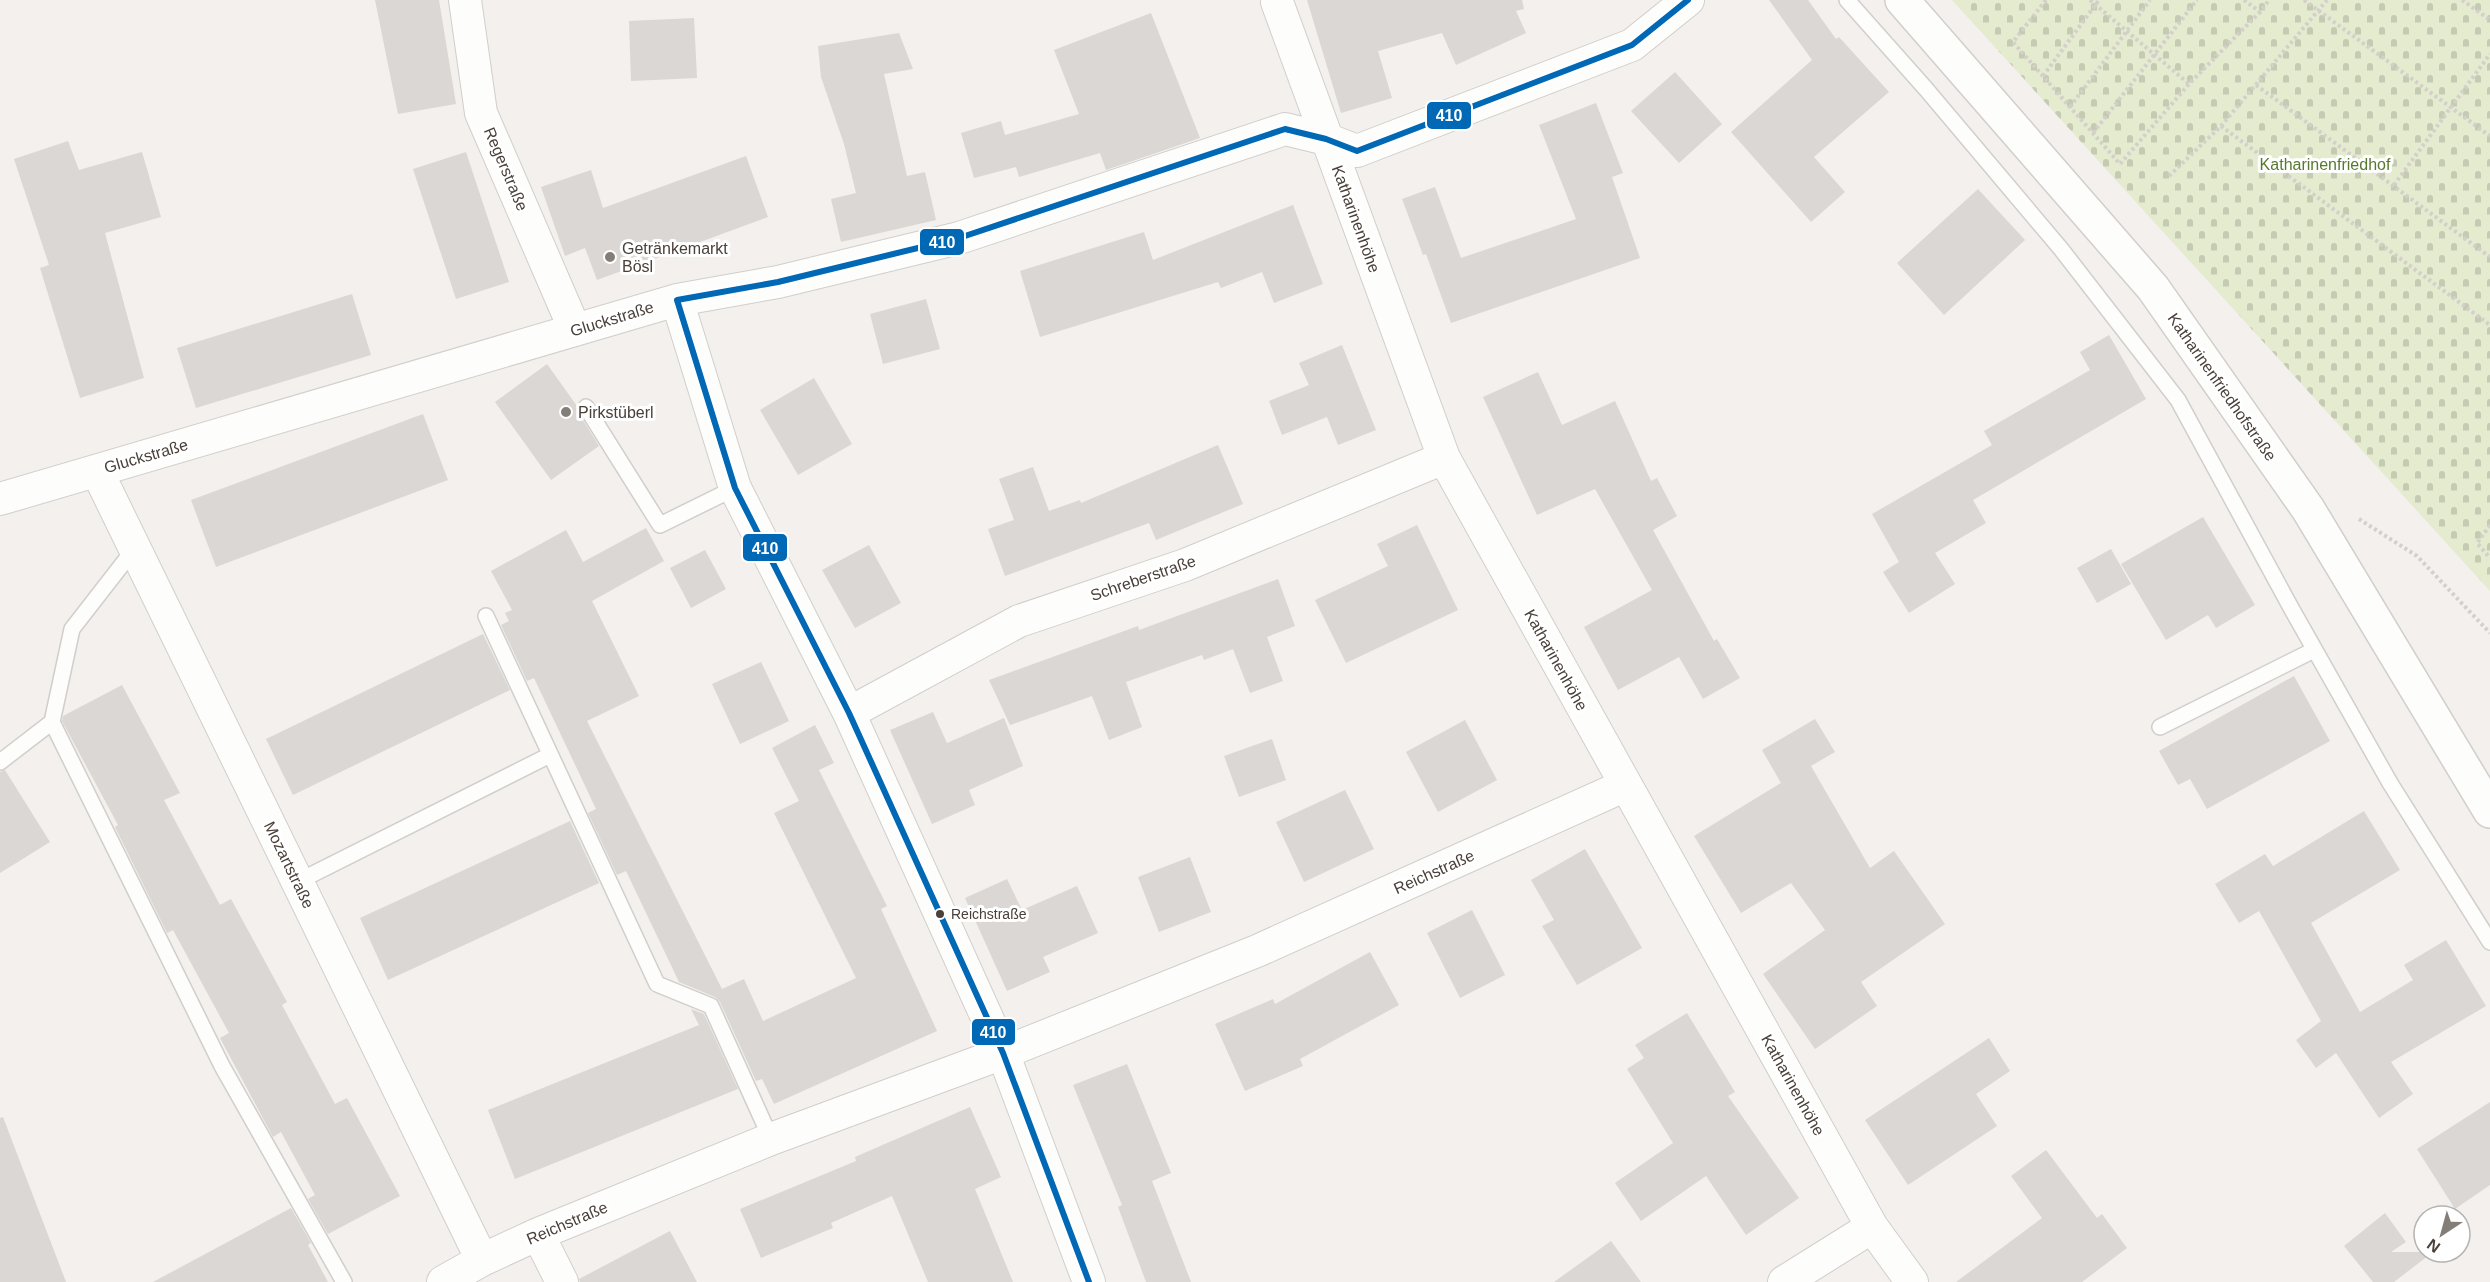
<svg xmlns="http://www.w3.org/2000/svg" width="2490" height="1282" viewBox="0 0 2490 1282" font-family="Arial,sans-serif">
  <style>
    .cemetery { fill: url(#cemetery-stones) }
    .building { fill: #dbd7d4 }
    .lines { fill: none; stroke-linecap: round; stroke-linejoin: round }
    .service-casing { stroke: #d1cecb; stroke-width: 18 }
    .minor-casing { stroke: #d1cecb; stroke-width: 34 }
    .tertiary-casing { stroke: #d1cecb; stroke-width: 36 }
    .path { stroke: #d3d0cb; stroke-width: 4; stroke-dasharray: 3 3; stroke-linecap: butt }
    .service { stroke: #fdfdfc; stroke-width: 15 }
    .minor { stroke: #fdfdfc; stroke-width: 32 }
    .tertiary { stroke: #fdfdfc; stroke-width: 33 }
    .bus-1-casing { stroke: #fff; stroke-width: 10 }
    .bus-1 { stroke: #0068b4; stroke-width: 6 }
    .poi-dot { fill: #847e78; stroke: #fff; stroke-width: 2 }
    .bus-dot { fill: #494039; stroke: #fff; stroke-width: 2 }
    .labels { text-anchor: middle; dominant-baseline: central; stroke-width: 6; stroke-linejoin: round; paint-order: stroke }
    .bus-label { font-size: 14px; fill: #494039; stroke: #fff; text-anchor: start }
    .park-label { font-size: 16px; fill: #56792e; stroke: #fff }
    .street-label { font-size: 16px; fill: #494039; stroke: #fff }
    .poi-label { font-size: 16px; fill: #494039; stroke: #fff; text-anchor: start }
    .line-badge { stroke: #fff; stroke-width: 2 }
    .badge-label { font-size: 16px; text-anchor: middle; font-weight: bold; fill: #fff }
  </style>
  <defs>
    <pattern id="cemetery-stones" width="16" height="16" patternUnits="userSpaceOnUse" patternTransform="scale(1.5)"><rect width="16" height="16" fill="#e4ebcf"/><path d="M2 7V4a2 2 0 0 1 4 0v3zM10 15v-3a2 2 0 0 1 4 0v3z" fill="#c5cbb2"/></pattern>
  </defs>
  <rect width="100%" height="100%" fill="#f3f0ed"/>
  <path class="cemetery" d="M 1952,0 L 2490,0 L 2490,591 Z"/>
  <path class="building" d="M 375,0 L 439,0 L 456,104 L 398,114 Z
    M 1307,0 L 1522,0 L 1524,9 L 1516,11 L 1526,33 L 1456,65 L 1442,33 L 1378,51 L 1392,98 L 1341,113 Z
    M 1769,0 L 1808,0 L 1836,39 L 1839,37 L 1889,92 L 1814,157 L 1845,192 L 1811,222 L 1731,132 L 1812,60 Z
    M 1151,13 L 1200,138 L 1106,170 L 1100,153 L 1019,177 L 1016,167 L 974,178 L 961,133 L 1001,121 L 1005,135 L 1079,114 L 1054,50 Z
    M 694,18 L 697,78 L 631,81 L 629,21 Z
    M 899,33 L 913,69 L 884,74 L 907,176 L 925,172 L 936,220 L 841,242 L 831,199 L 856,193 L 844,144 L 821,77 L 818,46 Z
    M 1675,72 L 1722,124 L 1679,163 L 1631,111 Z
    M 1596,103 L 1623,173 L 1612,177 L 1640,258 L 1451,323 L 1426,254 L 1423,255 L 1402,199 L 1435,187 L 1461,258 L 1576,219 L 1539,125 Z
    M 68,141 L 79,170 L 142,152 L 161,217 L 105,233 L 144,378 L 80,398 L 40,268 L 49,265 L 14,159 Z
    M 466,152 L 509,282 L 456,299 L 413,169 Z
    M 746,156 L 768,217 L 597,280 L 585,248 L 565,256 L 541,187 L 591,170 L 603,208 Z
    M 1978,189 L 2025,240 L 1944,315 L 1897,263 Z
    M 1293,205 L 1323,284 L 1274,303 L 1262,272 L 1221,288 L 1218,282 L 1040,337 L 1020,271 L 1144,232 L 1153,260 Z
    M 352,294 L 371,355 L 196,408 L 177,348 Z
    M 926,299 L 940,349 L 883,364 L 870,314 Z
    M 2109,335 L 2146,399 L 1973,500 L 1986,523 L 1935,553 L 1955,584 L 1909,613 L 1883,572 L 1899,562 L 1872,514 L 1992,445 L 1984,431 L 2090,370 L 2080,352 Z
    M 1342,345 L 1376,430 L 1338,445 L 1327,417 L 1282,435 L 1269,401 L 1309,385 L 1299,363 Z
    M 547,364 L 577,406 L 578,412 L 599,446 L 551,480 L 495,402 Z
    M 1538,372 L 1562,425 L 1615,401 L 1651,481 L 1657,478 L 1677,516 L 1653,530 L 1714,641 L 1717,639 L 1740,678 L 1703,699 L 1679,657 L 1618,690 L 1584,627 L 1652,590 L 1595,489 L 1537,515 L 1483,397 Z
    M 814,378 L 852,444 L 798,475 L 760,410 Z
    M 423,414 L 448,480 L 216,567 L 191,500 Z
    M 1218,445 L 1243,504 L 1156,540 L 1149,523 L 1005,576 L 988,529 L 1014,520 L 999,479 L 1033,467 L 1049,511 L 1080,500 L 1081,503 Z
    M 2203,517 L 2255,605 L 2216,628 L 2208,615 L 2166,640 L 2121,564 Z
    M 1417,525 L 1458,610 L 1346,663 L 1315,600 L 1388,566 L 1377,544 Z
    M 646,528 L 664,561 L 592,601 L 639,696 L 587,721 L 722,989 L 744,979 L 763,1021 L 856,978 L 774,813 L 799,801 L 772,748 L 815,725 L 834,763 L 819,770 L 887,906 L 881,909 L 937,1031 L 774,1104 L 762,1079 L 756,1081 L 720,1002 L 715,997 L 679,982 L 626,871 L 617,875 L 588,813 L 596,809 L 534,678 L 527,681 L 501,625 L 509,621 L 505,613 L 512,610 L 491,571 L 566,530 L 583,562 Z
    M 869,545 L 901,603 L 855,628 L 822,570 Z
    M 2111,549 L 2131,584 L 2097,603 L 2077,568 Z
    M 705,550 L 726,589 L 691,608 L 670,568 Z
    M 1278,579 L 1295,626 L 1267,637 L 1283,681 L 1250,693 L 1233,649 L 1204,660 L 1202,655 L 1126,682 L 1142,727 L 1109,740 L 1092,696 L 1010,725 L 989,680 L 1138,626 L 1139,630 Z
    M 483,634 L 510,690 L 293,795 L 266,739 Z
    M 761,662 L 789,721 L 740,744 L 712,684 Z
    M 2294,676 L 2330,741 L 2207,809 L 2190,779 L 2178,785 L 2159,751 Z
    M 122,685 L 180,793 L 164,800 L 220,905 L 231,899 L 287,1002 L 282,1005 L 335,1104 L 347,1098 L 400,1196 L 328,1234 L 308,1199 L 315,1195 L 281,1132 L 273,1137 L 220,1038 L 229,1033 L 173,930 L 167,933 L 115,827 L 118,825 L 62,721 L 63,716 Z
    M 933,712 L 947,743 L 1004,718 L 1023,766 L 969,790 L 975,805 L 932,824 L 890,730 Z
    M 1815,719 L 1835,752 L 1811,766 L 1870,868 L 1894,851 L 1945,924 L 1861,982 L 1877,1006 L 1815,1049 L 1763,974 L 1825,930 L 1791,883 L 1741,913 L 1694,836 L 1781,783 L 1762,750 Z
    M 1465,720 L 1497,780 L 1438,812 L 1406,752 Z
    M 1272,739 L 1286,780 L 1239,797 L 1224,756 Z
    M 5,770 L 50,842 L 0,873 L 0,772 Z
    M 1345,790 L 1374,849 L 1304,882 L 1276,822 Z
    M 2364,811 L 2400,870 L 2311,923 L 2360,1012 L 2413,980 L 2404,965 L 2446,940 L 2486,1006 L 2391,1062 L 2413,1094 L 2379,1118 L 2336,1053 L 2316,1068 L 2296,1040 L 2321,1021 L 2259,911 L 2239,923 L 2215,884 L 2265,854 L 2273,866 Z
    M 570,821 L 599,883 L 388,980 L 360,918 Z
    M 1585,849 L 1642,948 L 1577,985 L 1542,926 L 1554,920 L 1531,880 Z
    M 1190,857 L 1211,912 L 1159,932 L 1138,877 Z
    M 1007,879 L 1022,910 L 1077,886 L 1098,933 L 1043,957 L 1050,972 L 1007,991 L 965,898 Z
    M 1472,910 L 1505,975 L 1460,998 L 1427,933 Z
    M 1370,952 L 1399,1005 L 1300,1059 L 1303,1066 L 1245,1091 L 1215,1024 L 1273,999 L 1275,1004 Z
    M 691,1009 L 704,1014 L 738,1089 L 515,1179 L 488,1110 L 699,1025 Z
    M 1687,1013 L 1735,1092 L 1728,1096 L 1799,1198 L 1746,1235 L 1706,1176 L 1641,1221 L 1615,1183 L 1673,1143 L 1627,1069 L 1644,1058 L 1635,1045 Z
    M 1989,1038 L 2010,1071 L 1976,1094 L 1997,1126 L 1908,1185 L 1865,1120 Z
    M 1127,1064 L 1171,1173 L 1152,1181 L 1191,1282 L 1146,1282 L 1118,1207 L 1122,1205 L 1073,1085 Z
    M 2490,1102 L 2490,1185 L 2455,1209 L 2417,1149 Z
    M 970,1107 L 1001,1177 L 975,1189 L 1013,1282 L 928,1282 L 892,1196 L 831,1223 L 833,1228 L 761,1258 L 740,1209 L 856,1161 L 855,1157 Z
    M 3,1117 L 66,1282 L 0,1282 L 0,1118 Z
    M 2046,1150 L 2097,1218 L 2102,1214 L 2127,1248 L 2082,1282 L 1956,1282 L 2042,1218 L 2011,1176 Z
    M 291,1208 L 311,1243 L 308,1245 L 328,1282 L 153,1282 Z
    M 2385,1213 L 2406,1242 L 2391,1252 L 2433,1252 L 2394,1282 L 2373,1282 L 2344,1246 Z
    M 670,1231 L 697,1282 L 580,1282 L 579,1279 Z
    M 1611,1241 L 1641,1282 L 1554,1282 Z"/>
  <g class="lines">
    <defs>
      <path id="service" d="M 1847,0 L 1926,89 L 2061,249 L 2178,400 L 2290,606 L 2390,783 L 2490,942
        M 586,407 L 660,525 L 735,488
        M 135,548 L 72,629 L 52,722 L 222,1066 L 344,1282
        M 486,616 L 657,984 L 711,1006 L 771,1139
        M 2160,727 L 2314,650
        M 0,762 L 52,722
        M 297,882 L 550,755"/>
      <path id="minor" d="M 465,0 L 481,113 L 575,330
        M 1277,2 L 1444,458 L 1872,1227 L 1912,1282
        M 677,300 L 735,488 L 849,713 L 1003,1053 L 1089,1282
        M 97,471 L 482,1260
        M 0,499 L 677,300 L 778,282 L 959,238 L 1285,129 L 1326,139 L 1357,151 L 1632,45 L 1688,0
        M 849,713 L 1019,621 L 1185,565 L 1444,458
        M 538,1234 L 562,1282
        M 443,1282 L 482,1260 L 538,1234 L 771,1139 L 1003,1053 L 1257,951 L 1626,785
        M 1784,1282 L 1872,1227"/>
      <path id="tertiary" d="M 1902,0 L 2153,288 L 2308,509 L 2490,811"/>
    </defs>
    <use href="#service" class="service-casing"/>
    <use href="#minor" class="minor-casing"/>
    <use href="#tertiary" class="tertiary-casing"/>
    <path class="path" d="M 2046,0 L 2013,42 L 2120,164 L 2189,84 L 2260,12
      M 2090,0 L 2189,84
      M 2244,0 L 2260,12 L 2269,0
      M 2304,0 L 2490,136
      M 2462,0 L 2490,20
      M 2043,76 L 2099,0
      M 2256,85 L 2490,257
      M 2070,107 L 2150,0
      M 2221,126 L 2490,325
      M 2093,133 L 2197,0
      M 2169,176 L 2221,126 L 2327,0
      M 2394,185 L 2490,54
      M 2359,519 L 2417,556 L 2490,633
      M 2490,525 L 2477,543 L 2490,558"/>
    <use href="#service" class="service"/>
    <use href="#minor" class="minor"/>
    <use href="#tertiary" class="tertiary"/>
    <defs>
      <path id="bus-1" d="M 1089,1282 L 1003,1053 L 849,713 L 735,488 L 677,300 L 778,282 L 959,238 L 1285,129 L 1326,139 L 1357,151 L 1632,45 L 1688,0"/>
    </defs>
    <use href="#bus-1" class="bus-1-casing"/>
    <use href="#bus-1" class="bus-1"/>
  </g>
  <g class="poi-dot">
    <circle cx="610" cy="257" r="6"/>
    <circle cx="566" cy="412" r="6"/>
  </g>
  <circle class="bus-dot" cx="940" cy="914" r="5"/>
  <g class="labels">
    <g class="bus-label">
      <text x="951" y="914">Reichstraße</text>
    </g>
    <g class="park-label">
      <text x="2325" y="164">Katharinenfriedhof</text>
    </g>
    <g class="street-label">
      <text transform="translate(506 169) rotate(67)">Regerstraße</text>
      <text transform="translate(1356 219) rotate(70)">Katharinenhöhe</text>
      <text transform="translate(612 319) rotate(-17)">Gluckstraße</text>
      <text transform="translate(2222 387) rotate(55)">Katharinenfriedhofstraße</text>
      <text transform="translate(146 456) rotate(-16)">Gluckstraße</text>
      <text transform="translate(1143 578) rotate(-19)">Schreberstraße</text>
      <text transform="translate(1556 660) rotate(61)">Katharinenhöhe</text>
      <text transform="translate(289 865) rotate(64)">Mozartstraße</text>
      <text transform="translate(1434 872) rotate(-24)">Reichstraße</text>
      <text transform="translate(1793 1085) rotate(61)">Katharinenhöhe</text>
      <text transform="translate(567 1223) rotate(-23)">Reichstraße</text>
    </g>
    <g class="poi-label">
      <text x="622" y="248">Getränkemarkt<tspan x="622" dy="18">Bösl</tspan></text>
      <text x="578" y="412">Pirkstüberl</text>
    </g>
  </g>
  <g class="line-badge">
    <rect x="1426" y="101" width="46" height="29" rx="6" fill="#0068b4"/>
    <rect x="919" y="228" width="46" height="28" rx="6" fill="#0068b4"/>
    <rect x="742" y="533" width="46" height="29" rx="6" fill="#0068b4"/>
    <rect x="971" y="1018" width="45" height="28" rx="6" fill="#0068b4"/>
  </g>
  <g class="badge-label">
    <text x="1449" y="121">410</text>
    <text x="942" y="248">410</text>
    <text x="765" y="554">410</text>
    <text x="993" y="1038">410</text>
  </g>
  <g transform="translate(2442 1234) rotate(216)"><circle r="28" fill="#ffffff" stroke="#b6b3b0" stroke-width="1.5"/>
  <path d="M0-4.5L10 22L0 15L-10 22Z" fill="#847e78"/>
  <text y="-9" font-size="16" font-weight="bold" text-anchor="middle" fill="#494039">N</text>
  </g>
</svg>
